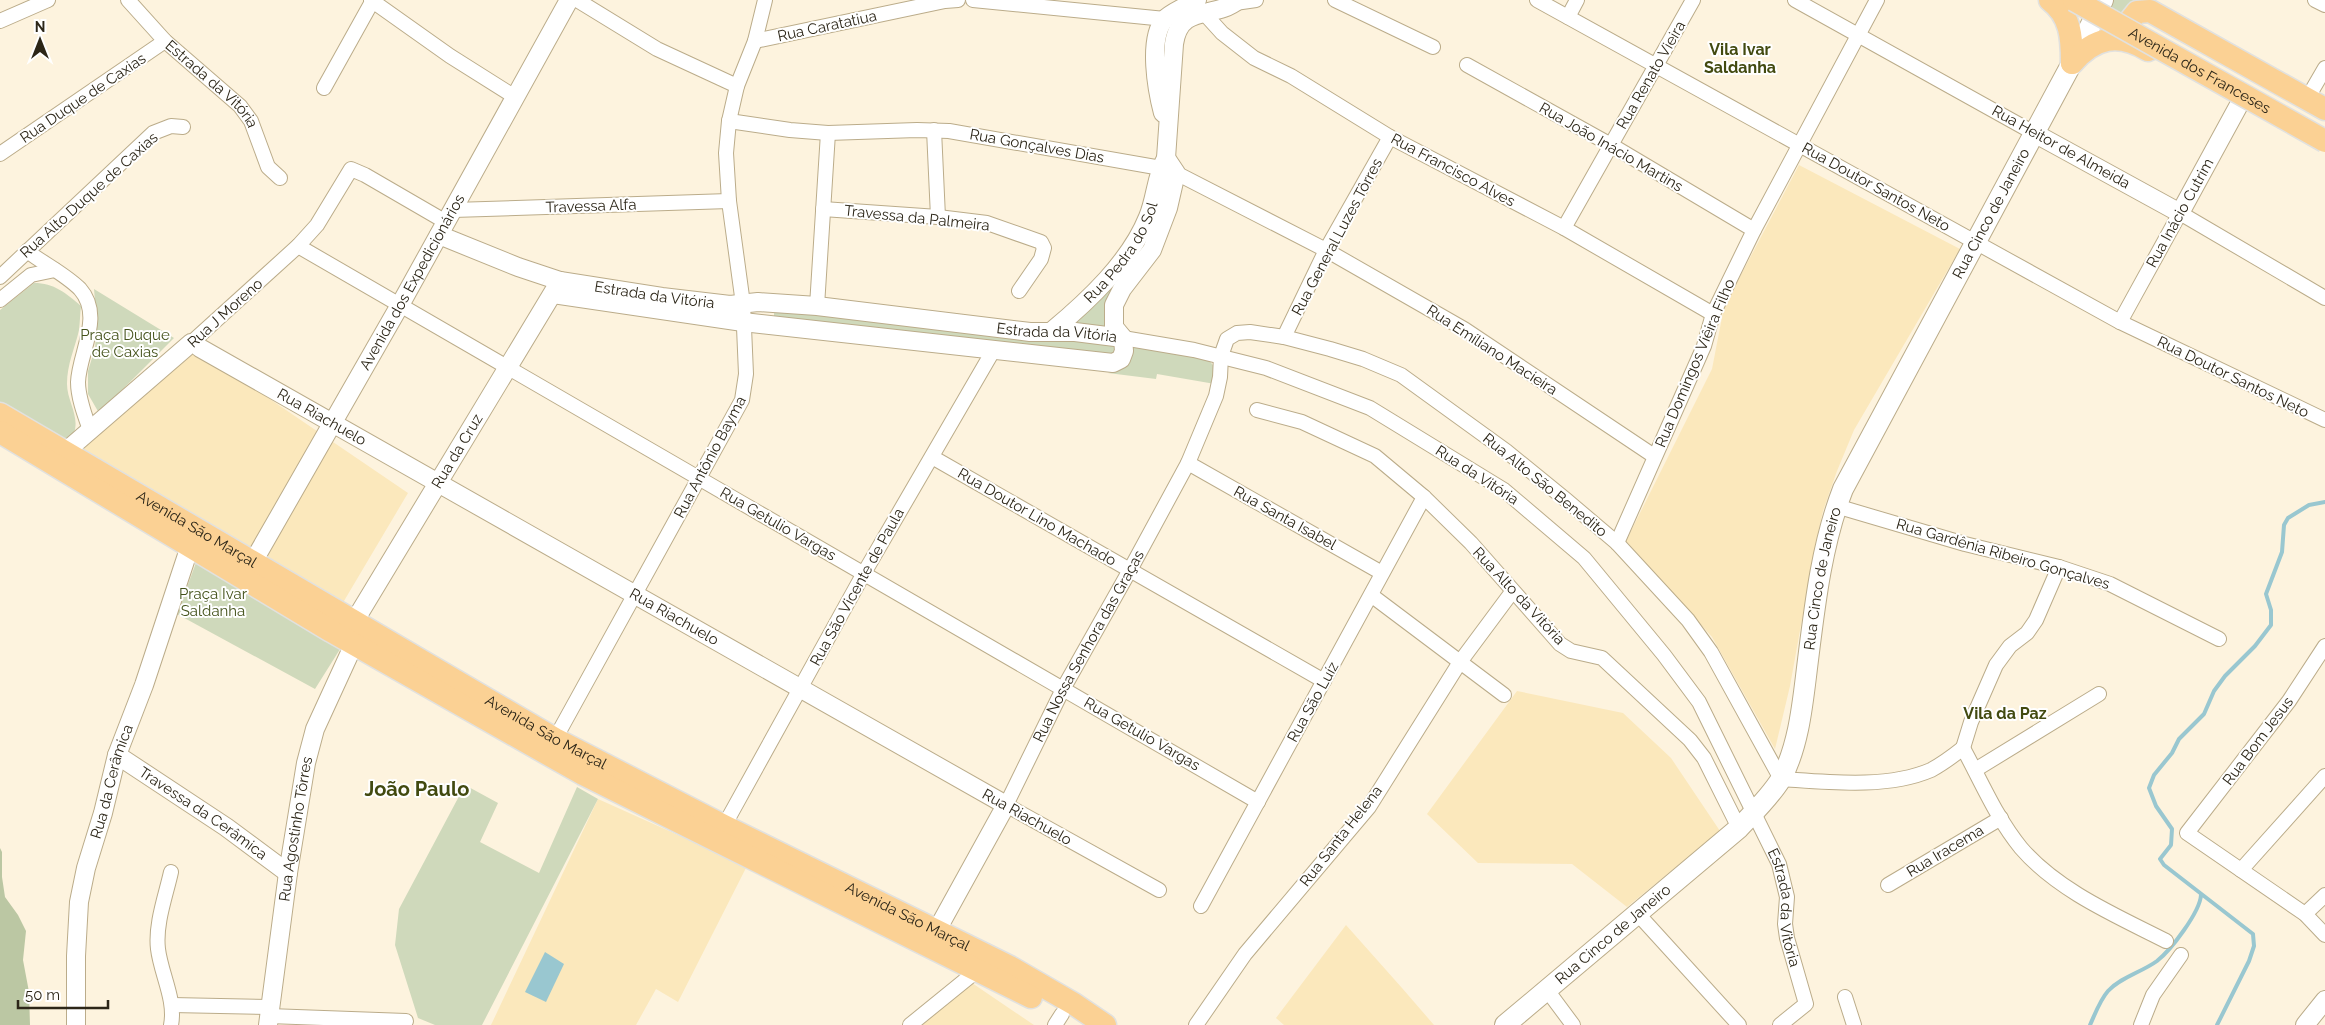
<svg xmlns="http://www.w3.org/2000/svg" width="2325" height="1025" viewBox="0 0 2325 1025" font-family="Raleway,sans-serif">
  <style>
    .built { fill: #fbe8bc }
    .green { fill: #cfd9bb }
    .forest { fill: #bbc7a3 }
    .water { fill: #99c7d0 }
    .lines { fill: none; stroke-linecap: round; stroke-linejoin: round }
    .stream { stroke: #99c7d0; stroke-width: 4 }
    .minor-casing { stroke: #bbac8a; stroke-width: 16 }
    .tertiary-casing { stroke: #bbac8a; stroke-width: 20 }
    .secondary-casing { stroke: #bbac8a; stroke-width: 22 }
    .primary-casing { stroke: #e1e1df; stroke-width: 25 }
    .minor { stroke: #fff; stroke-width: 14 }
    .tertiary { stroke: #fff; stroke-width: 18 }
    .secondary { stroke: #fff; stroke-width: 20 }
    .primary { stroke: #fbd194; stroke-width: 22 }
    .primary-bridge-casing { stroke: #e1e1df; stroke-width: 25; stroke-linecap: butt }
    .primary-bridge { stroke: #fbd194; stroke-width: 22 }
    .labels { text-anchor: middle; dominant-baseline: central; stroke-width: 4; stroke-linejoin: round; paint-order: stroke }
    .street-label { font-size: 15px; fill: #2c2618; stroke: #fff }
    .park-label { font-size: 15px; fill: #44521b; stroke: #fff }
    .neighbourhood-label { font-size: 16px; font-weight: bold; fill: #424a10; stroke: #fff }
    .district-label { font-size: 20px; font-weight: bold; fill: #424a10; stroke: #fff }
  </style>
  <rect width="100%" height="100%" fill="#fdf3de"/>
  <path class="built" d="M 1799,165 L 1960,249 L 1854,430 L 1837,471 L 1823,511 L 1815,547 L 1790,686 L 1775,749 L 1712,637 L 1626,541 L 1712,369 L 1724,307 Z
    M 198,350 L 408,493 L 341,606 L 80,450 Z
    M 1517,691 L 1623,713 L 1671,758 L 1720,831 L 1627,907 L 1572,864 L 1478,863 L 1427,814 Z
    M 598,799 L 747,866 L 678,1002 L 656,989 L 636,1025 L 491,1025 Z
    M 1346,925 L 1402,988 L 1434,1025 L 1284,1025 L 1276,1018 Z
    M 972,983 L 1034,1025 L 921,1025 Z"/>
  <path class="green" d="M 2111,0 L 2138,0 L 2139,2 L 2095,40 Z
    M 1159,217 L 1106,325 L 1104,327 L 1074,323 Z
    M 34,283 C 54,283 66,293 81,306 C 80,314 80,322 79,330 C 75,348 67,364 67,384 C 67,401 80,416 74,433 L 63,440 L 0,406 L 0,310 Z
    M 94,289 L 174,338 L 99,413 L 88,394 L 88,371 L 95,348 L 97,324 Z
    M 778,309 L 1115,343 L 1116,356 L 774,319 L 774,313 Z
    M 1132,345 L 1209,360 L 1215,368 L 1215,384 L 1157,374 L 1156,379 L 1108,373 C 1128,369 1127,363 1132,345 Z
    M 197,560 L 342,646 L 315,689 L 177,614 Z
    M 465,785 L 498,803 L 480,842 L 539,873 L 577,787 L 598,799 L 482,1025 L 435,1025 L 418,1018 L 395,945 L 399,909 Z"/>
  <path class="forest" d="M 0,848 L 2,852 L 2,877 L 5,897 L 18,915 L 26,931 L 23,960 L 29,992 L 30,1025 L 0,1025 Z"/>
  <path class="water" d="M 545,952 L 564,964 L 546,1002 L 525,992 Z"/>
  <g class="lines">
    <path class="stream" d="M 2090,1025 C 2095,1014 2100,1000 2108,991 C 2121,977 2142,972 2157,961 C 2171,950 2200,912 2201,895
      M 2217,1025 L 2249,961 L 2254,946 L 2253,934 L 2164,865 L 2160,859 L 2171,845 L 2172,829 L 2156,806 L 2149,788 L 2154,775 L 2172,753 L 2179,739 L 2204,714 L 2214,691 L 2225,676 L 2255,646 L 2271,625 L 2271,610 L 2266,594 L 2282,552 L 2284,525 L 2288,518 L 2309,505 L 2325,502"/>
    <defs>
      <g id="minor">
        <path id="s1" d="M 128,0 L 165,41 L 240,106 L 251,121 L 268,167 L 280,178"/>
        <path d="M 371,0 L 450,56 L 515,97"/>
        <path d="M 577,0 L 657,49 L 737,86"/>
        <path d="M 973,0 L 1165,19"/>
        <path d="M 1335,0 L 1433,47"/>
        <path d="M 1537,0 L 2120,322 L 2325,420"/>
        <path d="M 1795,0 L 2034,133"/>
        <path d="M 2315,0 L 2325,5"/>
        <path d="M 1235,3 L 1256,0"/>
        <path d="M 1203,12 L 1222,33 L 1254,58 L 1291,76 L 1390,137 L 1564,228 L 1713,314"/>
        <path d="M 1568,17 L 1577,0"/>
        <path d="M 0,21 L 48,0"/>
        <path d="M 755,41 L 945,1 L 958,0"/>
        <path d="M 1467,65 L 1611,145 L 1754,230"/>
        <path d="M 324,88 L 373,0"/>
        <path d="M 2307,99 L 2325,68"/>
        <path d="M 729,121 L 790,130 L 828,133 L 917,130 L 949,131 L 1161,168 L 1176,173 L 1326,250 L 1464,329 L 1654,456"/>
        <path d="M 934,130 L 938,217"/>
        <path d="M 0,154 L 165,41"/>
        <path d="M 823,209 L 938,217 L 987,223 L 1041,242 L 1044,248 L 1041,259 L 1019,291"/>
        <path d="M 453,210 L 729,201"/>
        <path d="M 1564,228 L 1693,0"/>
        <path d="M 298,246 L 1258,802"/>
        <path d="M 27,251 C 44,264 65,274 80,289 C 104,316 79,353 78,382 C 78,398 85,416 90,430"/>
        <path d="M 0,277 L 153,133 L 171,126 L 183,127"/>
        <path d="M 0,300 L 31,275 L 55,270"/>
        <path d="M 817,306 L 828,133"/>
        <path d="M 2120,322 L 2180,213 L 2325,298"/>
        <path d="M 1284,337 L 1326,250 L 1390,137"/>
        <path id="s2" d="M 1123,338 L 1194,350 L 1266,368 L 1370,408 L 1504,490 L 1584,558 L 1664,655 L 1699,702 L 1779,864 L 1787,897 L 1785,924 L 1787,938 L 1806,1004 L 1780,1025"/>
        <path d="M 200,347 L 191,343 L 298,246 L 317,225 L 351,169 L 365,175 L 446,222"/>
        <path d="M 1257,410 L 1302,422 L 1375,456 L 1424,497 L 1471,543 L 1560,644 L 1571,651 L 1602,658 L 1690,740 L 1704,758 L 1739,828"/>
        <path d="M 932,457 L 1324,681"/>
        <path d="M 1188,463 L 1382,573"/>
        <path d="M 1836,506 L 1965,544 L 2059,567 L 2110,584 L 2219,639"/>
        <path d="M 1617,543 L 1704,346 L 1713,314 L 1754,230 L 1877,0"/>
        <path d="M 1371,595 L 1504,695"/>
        <path d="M 2325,646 L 2289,701 L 2187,833 L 2305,914 L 2325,935"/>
        <path d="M 555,739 L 742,400 L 746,374 L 743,304 L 729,201 L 726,153 L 729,121 L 737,86 L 755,41 L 765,0"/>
        <path d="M 1963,748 C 1981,781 1997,819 2021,848 C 2058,891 2117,916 2166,941"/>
        <path d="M 1963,748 L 1971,722 L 1996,665 L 2010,646 L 2027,633 L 2036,620 L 2059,567"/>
        <path d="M 1975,770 L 2099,694"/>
        <path d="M 724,826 L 864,573 L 993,351"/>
        <path d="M 2241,870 L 2325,776"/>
        <path d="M 171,872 C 166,895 155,924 158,949 C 161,974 176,1000 171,1025"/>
        <path d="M 1888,885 L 2001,818"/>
        <path id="s3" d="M 1159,890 L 1006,805 L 1063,689 L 1130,570 L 1188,463 L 1216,396 L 1220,377 L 1221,356 L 1227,339 L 1237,333 L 1250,332 L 1284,337 L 1330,349 L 1363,359 L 1401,375 L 1506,451 L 1565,499 L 1617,543 L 1688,620 L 1711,652 L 1781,779 C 1827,782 1887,789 1931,770 C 1942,764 1953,756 1963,748"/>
        <path d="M 1201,906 L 1424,497"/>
        <path d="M 1637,913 L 1739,1025"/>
        <path d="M 2305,914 L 2325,895"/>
        <path d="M 1547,990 L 1573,1025"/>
        <path d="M 1845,997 L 1854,1025"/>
        <path d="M 172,1005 L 270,1007"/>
        <path d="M 269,1016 L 406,1021"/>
        <path d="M 910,1025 L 979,969"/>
        <path d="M 1055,1025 L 1062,1014"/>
        <path d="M 1196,1025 L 1245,954 L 1369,807 L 1460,662 L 1512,592"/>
        <path d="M 2141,1025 L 2153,995 L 2181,955"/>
      </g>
      <g id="tertiary">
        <path d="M 1163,113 C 1157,90 1148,40 1164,20 C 1171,12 1188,6 1197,0"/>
        <path d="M 2034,133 L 2180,213 L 2240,103"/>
        <path id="s4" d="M 439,235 L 518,267 L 560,281 L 662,297 L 730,305 L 758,302 L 817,306 L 1030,332 L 1075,332 L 1123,338"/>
        <path d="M 553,294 L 743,322 L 1113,363 L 1121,359 L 1124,351 L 1123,338 L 1114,327 L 1114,305 L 1122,289 L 1152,250 L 1168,208 L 1176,173 L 1166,158"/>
        <path id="s5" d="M 1052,331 C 1088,301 1130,262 1148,217 C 1156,198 1156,176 1166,158 L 1174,44 C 1180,3 1214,20 1238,0"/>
        <path id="s6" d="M 200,348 L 1006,805 L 937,930"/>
        <path d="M 65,452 L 191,343"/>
        <path id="s7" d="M 253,562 L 400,305 L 569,0"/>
        <path id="s8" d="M 117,755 L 226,827 L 288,873"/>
        <path id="s9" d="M 76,1025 L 76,956 L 79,902 L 86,868 L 103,813 L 117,755 L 144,685 L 190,546"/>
        <path id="s10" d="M 268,1025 L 288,873 L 306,763 L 315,729 L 354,644 L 354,622 L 560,281"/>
        <path d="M 2305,1025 L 2325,1000"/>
      </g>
      <g id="secondary">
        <path id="s11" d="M 1505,1025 L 1739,828 C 1753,813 1770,797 1781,779 C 1800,743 1803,699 1808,660 C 1815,603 1822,543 1843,489 L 2072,63 L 2103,0"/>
      </g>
      <g id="primary">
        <path d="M 2050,0 C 2071,16 2072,38 2072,63"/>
        <path d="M 2137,43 L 2129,34 L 2129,22 L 2137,12 L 2150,11 L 2325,109"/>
        <path d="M 2072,63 C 2095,37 2118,32 2148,50"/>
        <path id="s12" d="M 0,414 L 555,739 L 724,826 L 1010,967 L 1074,1004 L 1105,1025"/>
        <path d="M 0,432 L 331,631 L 583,774 L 1031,997"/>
      </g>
    </defs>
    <use href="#minor" class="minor-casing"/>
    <use href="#tertiary" class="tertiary-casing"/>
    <use href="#secondary" class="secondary-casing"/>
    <use href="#primary" class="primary-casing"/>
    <use href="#minor" class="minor"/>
    <use href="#tertiary" class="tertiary"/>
    <use href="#secondary" class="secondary"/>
    <use href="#primary" class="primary"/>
    <defs>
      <g id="primary-bridge">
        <path id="s13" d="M 2074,0 L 2325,141"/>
      </g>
    </defs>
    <use href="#primary-bridge" class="primary-bridge-casing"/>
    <use href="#primary-bridge" class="primary-bridge"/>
  </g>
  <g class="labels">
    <g class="street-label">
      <text transform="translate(827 26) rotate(-12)">Rua Caratatiua</text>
      <text stroke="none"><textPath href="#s13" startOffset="144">Avenida dos Franceses</textPath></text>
      <text transform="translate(1651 75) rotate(-60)">Rua Renato Vieira</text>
      <text stroke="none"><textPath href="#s1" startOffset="119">Estrada da Vitória</textPath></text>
      <text transform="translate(83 98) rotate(-34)">Rua Duque de Caxias</text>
      <text transform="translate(1037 146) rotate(10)">Rua Gonçalves Dias</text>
      <text transform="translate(1611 147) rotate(30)">Rua João Inácio Martins</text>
      <text transform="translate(2061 147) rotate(29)">Rua Heitor de Almeida</text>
      <text transform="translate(1453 170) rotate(28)">Rua Francisco Alves</text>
      <text transform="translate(1876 187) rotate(29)">Rua Doutor Santos Neto</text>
      <text transform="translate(89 195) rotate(-42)">Rua Alto Duque de Caxias</text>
      <text transform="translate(591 206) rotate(-2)">Travessa Alfa</text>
      <text stroke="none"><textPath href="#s11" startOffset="981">Rua Cinco de Janeiro</textPath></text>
      <text transform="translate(2180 213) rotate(-61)">Rua Inácio Cutrim</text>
      <text transform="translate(917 218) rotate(6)">Travessa da Palmeira</text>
      <text transform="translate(1337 237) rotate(-62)">Rua General Luzes Tôrres</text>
      <text stroke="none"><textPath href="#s5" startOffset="106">Rua Pedra do Sol</textPath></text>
      <text stroke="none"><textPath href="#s7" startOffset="322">Avenida dos Expedicionários</textPath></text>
      <text stroke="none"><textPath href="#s4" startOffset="225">Estrada da Vitória</textPath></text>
      <text transform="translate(225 313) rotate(-42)">Rua J Moreno</text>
      <text stroke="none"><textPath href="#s4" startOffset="630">Estrada da Vitória</textPath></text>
      <text transform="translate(1492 350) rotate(33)">Rua Emíliano Macieira</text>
      <text transform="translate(1695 363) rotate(-67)">Rua Domingos Viêira Filho</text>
      <text transform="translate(2233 377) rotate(26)">Rua Doutor Santos Neto</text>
      <text stroke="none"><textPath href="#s6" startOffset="140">Rua Riachuelo</textPath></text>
      <text stroke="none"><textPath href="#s10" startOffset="615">Rua da Cruz</textPath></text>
      <text transform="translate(710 457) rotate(-62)">Rua Antônio Bayma</text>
      <text transform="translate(1477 475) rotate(33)">Rua da Vitória</text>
      <text transform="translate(1545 485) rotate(39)">Rua Alto São Benedito</text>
      <text transform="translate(1037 517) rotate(30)">Rua Doutor Lino Machado</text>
      <text transform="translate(1285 518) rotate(29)">Rua Santa Isabel</text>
      <text transform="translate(778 524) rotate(30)">Rua Getulio Vargas</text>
      <text stroke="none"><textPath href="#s12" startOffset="228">Avenida São Marçal</textPath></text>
      <text transform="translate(2003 554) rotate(16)">Rua Gardênia Ribeiro Gonçalves</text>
      <text stroke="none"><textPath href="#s11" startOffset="576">Rua Cinco de Janeiro</textPath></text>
      <text transform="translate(857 587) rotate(-61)">Rua São Vicente de Paula</text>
      <text transform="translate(1519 596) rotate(47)">Rua Alto da Vitória</text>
      <text stroke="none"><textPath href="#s6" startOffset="545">Rua Riachuelo</textPath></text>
      <text stroke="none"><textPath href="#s3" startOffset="354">Rua Nossa Senhora das Graças</textPath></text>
      <text transform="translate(1313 702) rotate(-61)">Rua São Luíz</text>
      <text stroke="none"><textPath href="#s12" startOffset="632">Avenida São Marçal</textPath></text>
      <text transform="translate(1142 734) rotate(30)">Rua Getulio Vargas</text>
      <text transform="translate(2258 741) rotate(-53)">Rua Bom Jesus</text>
      <text stroke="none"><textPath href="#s9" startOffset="248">Rua da Cerâmica</textPath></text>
      <text stroke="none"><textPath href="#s8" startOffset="104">Travessa da Cerâmica</textPath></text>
      <text transform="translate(1027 817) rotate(29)">Rua Riachuelo</text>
      <text stroke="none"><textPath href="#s10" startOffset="198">Rua Agostinho Tôrres</textPath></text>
      <text transform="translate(1341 836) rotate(-52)">Rua Santa Helena</text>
      <text transform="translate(1945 851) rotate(-31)">Rua Iracema</text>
      <text stroke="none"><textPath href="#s2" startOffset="929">Estrada da Vitória</textPath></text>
      <text stroke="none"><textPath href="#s12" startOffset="1038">Avenida São Marçal</textPath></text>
      <text stroke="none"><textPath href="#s11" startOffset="141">Rua Cinco de Janeiro</textPath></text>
    </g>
    <g class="park-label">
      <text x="125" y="335">Praça Duque<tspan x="125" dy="17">de Caxias</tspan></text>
      <text x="213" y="594">Praça Ivar<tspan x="213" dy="17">Saldanha</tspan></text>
    </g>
    <g class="neighbourhood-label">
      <text x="1740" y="49">Vila Ivar<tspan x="1740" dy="18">Saldanha</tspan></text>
      <text x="2005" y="713">Vila da Paz</text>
    </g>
    <g class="district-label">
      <text x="417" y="789">João Paulo</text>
    </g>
  </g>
  <g transform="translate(40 40)" stroke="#ffffff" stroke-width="4" paint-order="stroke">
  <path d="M0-4L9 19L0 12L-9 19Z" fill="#2c2618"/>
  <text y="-8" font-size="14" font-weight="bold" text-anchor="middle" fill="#2c2618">N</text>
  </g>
  <path d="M18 1000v8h90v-8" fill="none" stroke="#2c2618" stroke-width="2.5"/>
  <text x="25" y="1000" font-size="15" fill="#2c2618" stroke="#ffffff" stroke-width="4" paint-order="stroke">50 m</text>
</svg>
